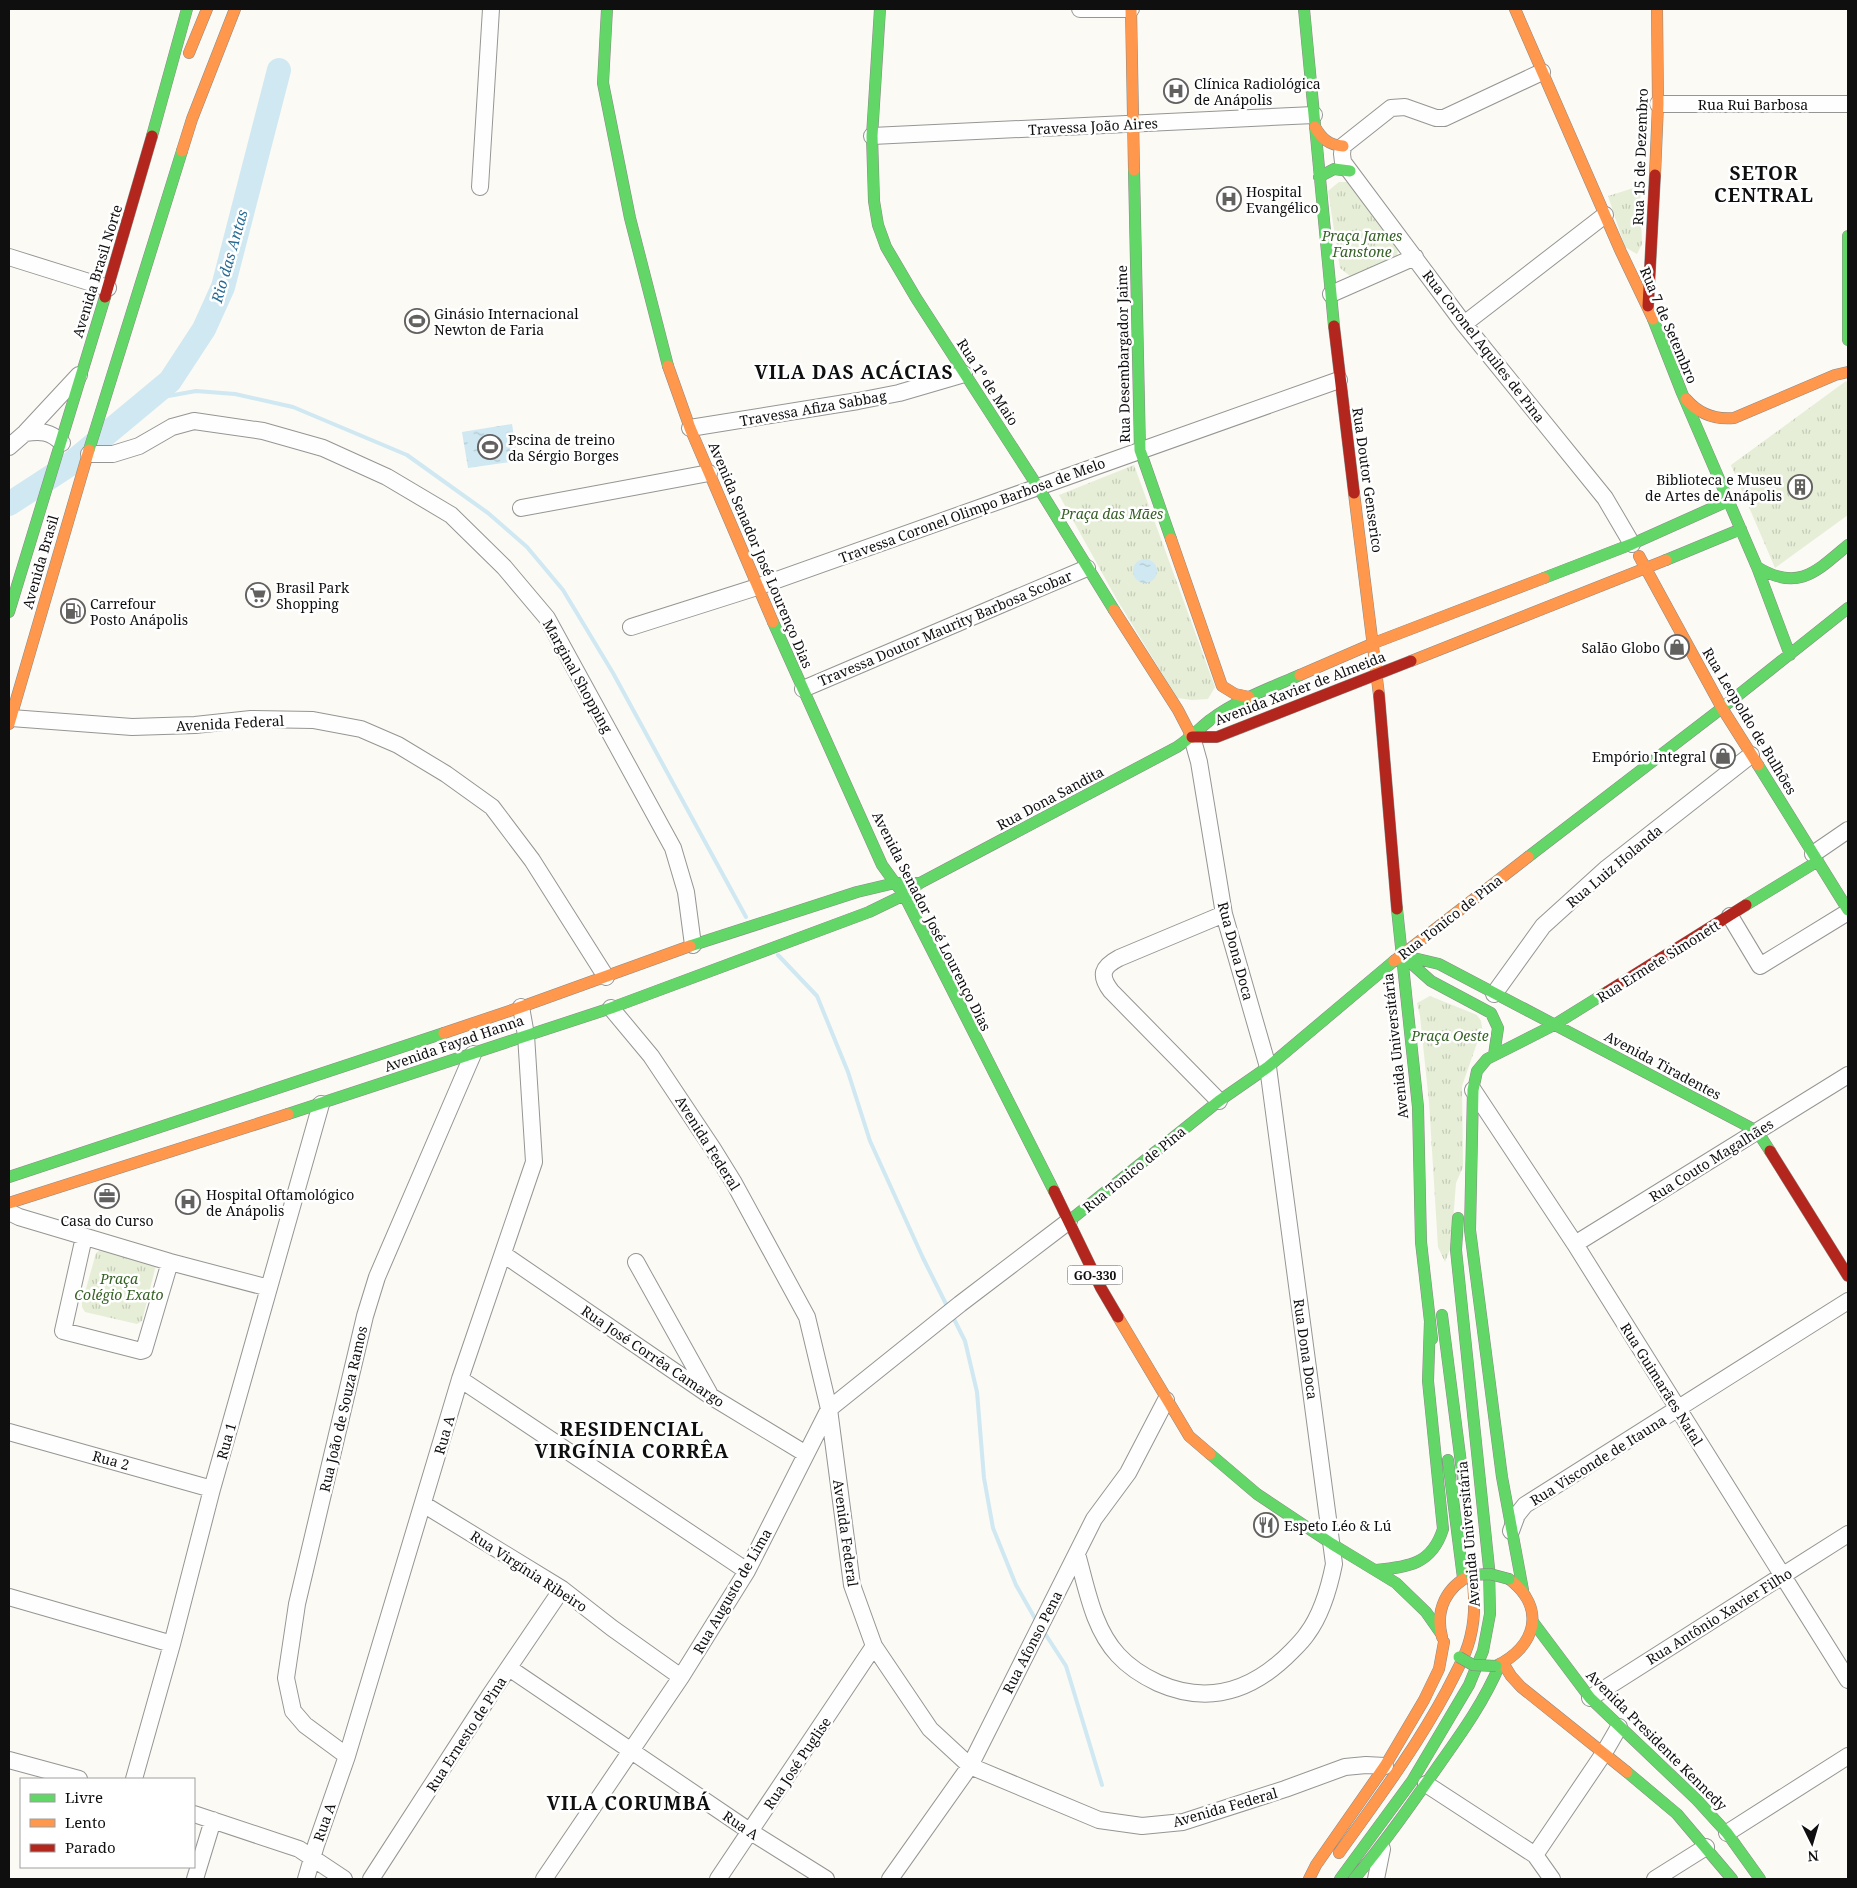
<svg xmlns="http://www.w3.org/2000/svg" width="1857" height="1888" viewBox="0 0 1857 1888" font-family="'Noto Serif',serif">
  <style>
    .park { fill: url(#park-tufts) }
    .water { fill: url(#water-ripples) }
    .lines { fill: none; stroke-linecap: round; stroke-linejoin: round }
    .stream { stroke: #cfe8f2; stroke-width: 4 }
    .river { stroke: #cfe8f2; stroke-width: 24 }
    .street-casing { stroke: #959593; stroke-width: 18 }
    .fast-casing { stroke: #8c8b89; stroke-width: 12 }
    .slow-casing { stroke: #8c8b89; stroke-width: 12 }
    .jam-casing { stroke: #8c8b89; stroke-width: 12 }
    .street { stroke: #fefefe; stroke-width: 16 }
    .fast { stroke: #63d668; stroke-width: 11 }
    .slow { stroke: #ff974d; stroke-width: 11 }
    .jam { stroke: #b3261e; stroke-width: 11 }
    .fast-bridge-casing { stroke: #838280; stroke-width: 12; stroke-linecap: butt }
    .fast-bridge { stroke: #63d668; stroke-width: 11 }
    .labels { text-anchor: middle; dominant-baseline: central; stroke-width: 5; stroke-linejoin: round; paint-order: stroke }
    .shield { fill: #fff; stroke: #575757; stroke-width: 1 }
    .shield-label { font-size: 12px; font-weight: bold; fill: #0f0f0f }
    .poi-label { font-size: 14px; fill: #0f0f0f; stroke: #fff; text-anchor: start }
    .street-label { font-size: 14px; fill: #0f0f0f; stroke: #fff }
    .park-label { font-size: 14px; font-style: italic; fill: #366025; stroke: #fff }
    .water-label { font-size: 15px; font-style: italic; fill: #256b94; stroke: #fff }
    .district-label { font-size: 19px; font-weight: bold; letter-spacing: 1px; fill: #0f0f0f; stroke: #fff }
  </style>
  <defs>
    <pattern id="park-tufts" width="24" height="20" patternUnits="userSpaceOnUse" patternTransform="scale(1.25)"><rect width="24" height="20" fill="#e6eed7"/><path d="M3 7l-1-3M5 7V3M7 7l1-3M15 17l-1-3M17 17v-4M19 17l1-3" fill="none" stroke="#c4cbb7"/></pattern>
    <pattern id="water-ripples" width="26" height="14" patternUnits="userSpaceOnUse" patternTransform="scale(1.25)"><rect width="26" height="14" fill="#cfe8f2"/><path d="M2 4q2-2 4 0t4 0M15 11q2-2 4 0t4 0" fill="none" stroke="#b1c6ce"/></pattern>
  </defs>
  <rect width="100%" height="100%" fill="#fbfaf5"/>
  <path class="park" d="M 1339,182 L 1351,182 L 1398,248 L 1397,258 L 1350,276 L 1340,268 L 1328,191 Z
    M 1640,186 L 1642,244 L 1637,254 L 1625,247 L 1608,196 Z
    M 1846,381 L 1848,383 L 1848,515 L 1775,568 L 1731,465 Z
    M 1134,465 L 1215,687 L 1208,699 L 1192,700 L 1177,698 L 1116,598 L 1059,495 Z
    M 1430,996 L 1477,1015 L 1481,1021 L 1483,1033 L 1477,1043 L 1462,1086 L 1463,1167 L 1456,1183 L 1451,1247 L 1445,1262 L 1438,1247 L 1429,1102 L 1420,1016 L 1417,1003 Z
    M 103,1248 L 156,1265 L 142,1321 L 137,1324 L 85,1312 L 82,1307 L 82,1303 L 96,1253 Z"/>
  <path class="water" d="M 512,424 L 518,461 L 468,468 L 462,432 Z
    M1133 571a12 12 0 1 1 24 0a12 12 0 1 1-24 0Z"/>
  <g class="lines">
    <path class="stream" d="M 146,400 L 196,391 L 235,394 L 293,407 L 407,455 L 488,513 L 527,547 L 563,590 L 613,673 L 746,917
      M 778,955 L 817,996 L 848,1072 L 870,1141 L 923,1258 L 948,1308
      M 953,1317 L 965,1341 L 977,1392 L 984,1478 L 993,1528 L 1016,1585 L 1037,1622
      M 1044,1632 L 1066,1666 L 1102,1785"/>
    <path class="river" d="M 9,504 L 69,465 L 170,381 L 204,329 L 223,287 L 279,70"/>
    <defs>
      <path id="street" d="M 1080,9 L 1131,9
        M 1542,72 L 1444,118 L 1436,118 L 1405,107 L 1391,108 L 1343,146 L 1342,154 L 1343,162 L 1464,324 L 1605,498 L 1632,544
        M 1658,104 L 1848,104
        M 872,136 L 1314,115
        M 480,187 L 491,9
        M 9,257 L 108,288
        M 1331,294 L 1415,257
        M 1464,324 L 1605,215
        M 690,428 L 858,401 L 899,393 L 964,374
        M 25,433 C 41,431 50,431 62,443
        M 9,447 L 25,433 L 79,375
        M 89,454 L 113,454 L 139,446 L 172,427 L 194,421 L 263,431 L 323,448 L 387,477 L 451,515 L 504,567 L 547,618 L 673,848 L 686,892 L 693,945
        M 521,508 L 709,473
        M 631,627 L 757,587 L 1339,380
        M 803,689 L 1087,568
        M 11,718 L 132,727 L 195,725 L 251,719 L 313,720 L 361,729 L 398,745 L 446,774 L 492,807 L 532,860 L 606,977
        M 1813,854 L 1848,830
        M 1730,916 L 1760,966 L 1848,912
        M 1494,994 L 1543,926 L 1607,868 L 1751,755
        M 611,1008 L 651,1056 L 713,1149 L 734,1183 L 807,1317 L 829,1409 L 852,1585 L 874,1646 L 930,1729 L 970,1766 L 1099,1820 L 1142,1826 L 1183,1822 L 1285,1789 L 1345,1767 L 1366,1765 L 1385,1766
        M 1473,1090 L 1575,1244 L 1848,1680
        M 1219,1101 L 1111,991 C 1099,975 1102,967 1119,958 L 1224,914
        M 9,1212 L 19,1217 L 170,1262 L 269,1288
        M 84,1237 L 63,1331 L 141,1351 L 144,1350 L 170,1262
        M 1575,1244 L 1848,1075
        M 503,1254 L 712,1397 L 806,1454
        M 636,1262 L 709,1393
        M 460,1379 L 747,1571
        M 9,1432 L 212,1489
        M 423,1504 L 562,1589 L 612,1628 L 681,1677
        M 1511,1531 L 1517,1515 L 1525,1505 L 1848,1301
        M 1077,1554 C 1087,1589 1093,1628 1118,1655 C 1129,1667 1143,1676 1158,1683 C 1210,1706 1254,1690 1292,1651 C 1297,1646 1303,1640 1307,1634 C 1322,1614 1329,1589 1334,1564 L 1268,1067 L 1224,914 L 1199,762 L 1192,737
        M 9,1597 L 172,1644
        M 509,1668 L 751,1832 L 826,1879
        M 1590,1698 L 1848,1534
        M 347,1756 L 305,1725 L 293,1711 L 286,1678 L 297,1604 L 365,1316 L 377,1277 L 473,1054
        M 9,1760 L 79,1779
        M 134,1779 L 172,1644 L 212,1489 L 321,1104
        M 1426,1784 L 1535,1855 L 1552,1879
        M 194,1814 L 299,1849 L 344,1879
        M 1727,1833 L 1848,1756
        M 1535,1855 L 1604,1753 L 1619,1727
        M 195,1879 L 213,1820
        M 306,1879 L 316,1845 L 347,1756 L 460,1379 L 534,1162 L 526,1035 L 521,1007
        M 371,1879 L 490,1695 L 562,1589
        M 544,1879 L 681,1677 L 747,1571 L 829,1409 L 960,1304 L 1069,1221
        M 718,1879 L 874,1646
        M 890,1879 L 970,1766 L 1094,1519 L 1128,1473 L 1166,1400
        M 1376,1879 L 1382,1849
        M 1655,1879 L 1706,1847"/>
      <path id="fast" d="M 607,9 L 603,83 L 630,218 L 668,366
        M 880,9 L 872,136 L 874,201 L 878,225 L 886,247 L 916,298 L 1038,487 L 1114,610
        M 1304,9 L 1334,326
        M 152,136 L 187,9
        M 1134,170 L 1140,450 L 1171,539
        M 1319,177 L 1334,169 L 1350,171
        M 1848,236 L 1848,340
        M 1653,319 L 1682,393 L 1757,567 L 1790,655
        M 89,450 L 182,151
        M 1666,560 L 1741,529
        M 1757,567 C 1798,592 1816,572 1848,545
        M 1544,578 L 1632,544 L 1728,501
        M 9,612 L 105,297
        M 773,622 L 882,865 L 895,883 L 920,883
        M 1758,765 L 1848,910
        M 1528,857 L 1722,708 L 1848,608
        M 908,892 L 920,883 L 1177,747 C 1189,739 1199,729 1210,720 C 1237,700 1270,688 1300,675
        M 1746,905 L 1818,861
        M 1397,909 L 1418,1107 L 1421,1242 L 1432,1339
        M 690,946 L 857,892 L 895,883 L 904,895 L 1054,1191
        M 1401,955 L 1439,964 L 1757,1131 L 1770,1151
        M 1404,957 L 1431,981 L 1491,1013 L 1498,1028 L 1494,1055
        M 288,1114 L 611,1008 L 869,912 L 904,895
        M 9,1177 L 444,1033
        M 1069,1221 L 1219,1101 L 1268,1067 L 1394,961
        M 1442,1315 L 1463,1479
        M 1210,1454 L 1257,1494 L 1332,1544 L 1396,1583 L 1426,1612 L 1440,1632
        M 1448,1460 L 1463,1578
        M 1376,1570 C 1409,1567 1432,1564 1443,1529 L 1428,1381 L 1430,1320
        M 1523,1590 L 1502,1477 L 1470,1230 L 1473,1090 L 1477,1071 L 1487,1059 L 1554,1025 L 1607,992
        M 1533,1622 L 1590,1698 L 1697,1800 L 1727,1833 L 1760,1879
        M 1627,1772 L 1677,1814 L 1732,1879
        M 1340,1879 L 1412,1781 L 1469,1685 L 1483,1651 L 1490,1614 L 1489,1568 L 1456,1250 L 1458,1218
        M 1354,1879 C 1385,1842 1413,1802 1441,1762 C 1463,1731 1485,1700 1500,1664"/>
      <path id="slow" d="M 1131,9 L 1134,170
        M 1515,9 L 1621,252 L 1653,319
        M 189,53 L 207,9
        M 1315,127 C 1322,139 1329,145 1343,146
        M 182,151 L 192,119 L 235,9
        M 1655,175 L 1658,104 L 1657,9
        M 668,366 L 690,428 L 773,622
        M 1686,399 C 1699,414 1714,420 1734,418 L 1835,375 L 1848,372
        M 1354,493 L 1379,695
        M 1171,539 L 1222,686 L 1235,694 L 1249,697
        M 1639,556 L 1722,708 L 1758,765
        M 1114,610 L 1178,710 L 1192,737
        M 1411,661 L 1666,560
        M 1300,675 L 1374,643 L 1544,578
        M 9,724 L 89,450
        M 1394,961 L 1528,857
        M 444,1033 L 521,1007 L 690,946
        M 9,1203 L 288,1114
        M 1118,1317 L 1189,1436 L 1210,1454
        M 1442,1637 C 1435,1610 1446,1587 1471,1575
        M 1503,1663 L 1511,1676 L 1521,1687 L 1627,1772
        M 1496,1666 C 1536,1647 1547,1608 1509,1579
        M 1339,1853 C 1377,1800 1416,1748 1447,1690 C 1456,1672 1467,1654 1471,1634 C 1477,1609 1473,1583 1471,1558
        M 1309,1879 L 1316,1865 L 1385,1766 L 1424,1700 L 1439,1669 L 1444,1642"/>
      <path id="jam" d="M 105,297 L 152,136
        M 1648,306 L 1655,175
        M 1334,326 L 1354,493
        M 1379,695 L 1397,909
        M 1192,737 L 1217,737 L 1411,661
        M 1607,992 L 1746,905
        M 1770,1151 L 1848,1276
        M 1054,1191 L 1101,1288 L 1118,1317"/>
    </defs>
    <use href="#street" class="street-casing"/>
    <use href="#fast" class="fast-casing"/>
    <use href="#slow" class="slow-casing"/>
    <use href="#jam" class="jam-casing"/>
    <use href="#street" class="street"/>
    <use href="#fast" class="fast"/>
    <use href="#slow" class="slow"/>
    <use href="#jam" class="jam"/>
    <defs>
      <path id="fast-bridge" d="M 1471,1575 L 1490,1574 L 1509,1579
        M 1459,1657 L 1473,1665 L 1496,1666"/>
    </defs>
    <use href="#fast-bridge" class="fast-bridge-casing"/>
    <use href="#fast-bridge" class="fast-bridge"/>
  </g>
  <defs>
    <symbol id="hospital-ring" viewBox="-11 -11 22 22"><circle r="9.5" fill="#fff" stroke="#626160" stroke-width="1.5"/><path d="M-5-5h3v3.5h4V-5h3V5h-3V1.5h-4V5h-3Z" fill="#626160"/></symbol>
    <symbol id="stadium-ring" viewBox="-11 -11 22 22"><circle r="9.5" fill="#fff" stroke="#626160" stroke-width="1.5"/><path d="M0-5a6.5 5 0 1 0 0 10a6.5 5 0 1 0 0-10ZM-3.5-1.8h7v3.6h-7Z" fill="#626160"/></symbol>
    <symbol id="building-ring" viewBox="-11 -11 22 22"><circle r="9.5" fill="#fff" stroke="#626160" stroke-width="1.5"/><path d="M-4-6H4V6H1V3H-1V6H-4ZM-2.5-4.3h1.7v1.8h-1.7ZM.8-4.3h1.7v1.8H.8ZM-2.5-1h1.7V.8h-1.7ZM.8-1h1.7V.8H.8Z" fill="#626160"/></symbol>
    <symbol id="supermarket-ring" viewBox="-11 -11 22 22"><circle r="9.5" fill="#fff" stroke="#626160" stroke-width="1.5"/><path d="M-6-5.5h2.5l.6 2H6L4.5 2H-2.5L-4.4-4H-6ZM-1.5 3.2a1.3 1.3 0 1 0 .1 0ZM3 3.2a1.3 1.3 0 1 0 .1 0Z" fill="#626160"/></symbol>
    <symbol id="fuel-ring" viewBox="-11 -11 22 22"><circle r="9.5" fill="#fff" stroke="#626160" stroke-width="1.5"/><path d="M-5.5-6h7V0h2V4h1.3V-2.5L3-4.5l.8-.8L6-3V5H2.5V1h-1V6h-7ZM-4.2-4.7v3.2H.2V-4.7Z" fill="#626160"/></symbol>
    <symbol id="shop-ring" viewBox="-11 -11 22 22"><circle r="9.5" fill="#fff" stroke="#626160" stroke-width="1.5"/><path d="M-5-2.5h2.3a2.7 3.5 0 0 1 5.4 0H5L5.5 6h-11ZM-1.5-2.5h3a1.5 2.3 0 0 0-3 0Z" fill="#626160"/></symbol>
    <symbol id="office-ring" viewBox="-11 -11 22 22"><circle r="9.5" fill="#fff" stroke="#626160" stroke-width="1.5"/><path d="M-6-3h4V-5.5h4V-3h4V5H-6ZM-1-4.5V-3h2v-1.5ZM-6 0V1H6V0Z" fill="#626160"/></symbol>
    <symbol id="restaurant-ring" viewBox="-11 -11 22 22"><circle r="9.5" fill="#fff" stroke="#626160" stroke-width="1.5"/><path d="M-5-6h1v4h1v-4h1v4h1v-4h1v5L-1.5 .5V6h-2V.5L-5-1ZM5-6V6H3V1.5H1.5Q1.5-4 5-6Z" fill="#626160"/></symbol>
  </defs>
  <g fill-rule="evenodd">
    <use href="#hospital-ring" x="1162" y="77" width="28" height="28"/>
    <use href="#hospital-ring" x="1215" y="185" width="28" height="28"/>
    <use href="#stadium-ring" x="403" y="307" width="28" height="28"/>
    <use href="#stadium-ring" x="476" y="433" width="28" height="28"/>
    <use href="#building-ring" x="1786" y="473" width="28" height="28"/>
    <use href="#supermarket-ring" x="244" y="581" width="28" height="28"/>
    <use href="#fuel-ring" x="59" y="597" width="28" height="28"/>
    <use href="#shop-ring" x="1663" y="633" width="28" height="28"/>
    <use href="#shop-ring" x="1709" y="742" width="28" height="28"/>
    <use href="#office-ring" x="93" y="1182" width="28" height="28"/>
    <use href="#hospital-ring" x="174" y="1188" width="28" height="28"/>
    <use href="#restaurant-ring" x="1252" y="1511" width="28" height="28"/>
  </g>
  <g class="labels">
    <rect class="shield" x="1067.5" y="1265.5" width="55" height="19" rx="4"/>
    <g class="shield-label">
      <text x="1095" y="1275">GO-330</text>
    </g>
    <g class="poi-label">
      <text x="1194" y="83">Clínica Radiológica<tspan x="1194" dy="16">de Anápolis</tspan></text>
      <text x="1246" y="191">Hospital<tspan x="1246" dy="16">Evangélico</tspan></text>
      <text x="434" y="313">Ginásio Internacional<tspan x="434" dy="16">Newton de Faria</tspan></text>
      <text x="508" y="439">Pscina de treino<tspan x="508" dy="16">da Sérgio Borges</tspan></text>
      <text x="1782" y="479" text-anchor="end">Biblioteca e Museu<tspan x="1782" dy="16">de Artes de Anápolis</tspan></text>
      <text x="276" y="587">Brasil Park<tspan x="276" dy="16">Shopping</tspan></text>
      <text x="90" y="603">Carrefour<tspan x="90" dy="16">Posto Anápolis</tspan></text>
      <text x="1660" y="647" text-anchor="end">Salão Globo</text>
      <text x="1706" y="756" text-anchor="end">Empório Integral</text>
      <text x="206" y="1194">Hospital Oftamológico<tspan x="206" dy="16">de Anápolis</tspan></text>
      <text x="107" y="1220" text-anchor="middle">Casa do Curso</text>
      <text x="1284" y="1525">Espeto Léo &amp; Lú</text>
    </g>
    <g class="street-label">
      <text x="1753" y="104">Rua Rui Barbosa</text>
      <text transform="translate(1093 126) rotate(-3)">Travessa João Aires</text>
      <text transform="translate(1640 157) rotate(-88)">Rua 15 de Dezembro</text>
      <text transform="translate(97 271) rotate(-73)">Avenida Brasil Norte</text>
      <text transform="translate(1669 325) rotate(67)">Rua 7 de Setembro</text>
      <text transform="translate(1484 346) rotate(52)">Rua Coronel Aquiles de Pina</text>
      <text transform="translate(1123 354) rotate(-91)">Rua Desembargador Jaime</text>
      <text transform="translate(988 382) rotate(57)">Rua 1º de Maio</text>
      <text transform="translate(813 408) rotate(-10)">Travessa Afiza Sabbag</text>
      <text transform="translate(1368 480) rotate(82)">Rua Doutor Genserico</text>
      <text transform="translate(972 510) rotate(-20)">Travessa Coronel Olimpo Barbosa de Melo</text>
      <text transform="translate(761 555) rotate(67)">Avenida Senador José Lourenço Dias</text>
      <text transform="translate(40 562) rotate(-74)">Avenida Brasil</text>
      <text transform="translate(945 628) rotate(-23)">Travessa Doutor Maurity Barbosa Scobar</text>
      <text transform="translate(578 676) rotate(61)">Marginal Shopping</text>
      <text transform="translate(1300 688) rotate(-21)">Avenida Xavier de Almeida</text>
      <text transform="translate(1750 721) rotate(59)">Rua Leopoldo de Bulhões</text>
      <text transform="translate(230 723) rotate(-3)">Avenida Federal</text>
      <text transform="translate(1050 798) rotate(-28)">Rua Dona Sandita</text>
      <text transform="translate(1614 866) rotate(-40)">Rua Luiz Holanda</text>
      <text transform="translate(1450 917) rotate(-38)">Rua Tonico de Pina</text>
      <text transform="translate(932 921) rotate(63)">Avenida Senador José Lourenço Dias</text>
      <text transform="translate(1236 951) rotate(75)">Rua Dona Doca</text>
      <text transform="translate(1658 961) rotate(-32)">Rua Ermete Simonett</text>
      <text transform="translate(454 1043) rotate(-19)">Avenida Fayad Hanna</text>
      <text transform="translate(1395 1046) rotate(-96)">Avenida Universitária</text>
      <text transform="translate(1663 1065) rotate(28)">Avenida Tiradentes</text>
      <text transform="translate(708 1143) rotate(58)">Avenida Federal</text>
      <text transform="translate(1711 1160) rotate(-32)">Rua Couto Magalhães</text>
      <text transform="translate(1134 1169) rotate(-39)">Rua Tonico de Pina</text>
      <text transform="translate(1306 1349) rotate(82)">Rua Dona Doca</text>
      <text transform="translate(653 1356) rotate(34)">Rua José Corrêa Camargo</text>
      <text transform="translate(1662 1384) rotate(58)">Rua Guimarães Natal</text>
      <text transform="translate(343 1409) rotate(-77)">Rua João de Souza Ramos</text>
      <text transform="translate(444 1435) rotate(-74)">Rua A</text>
      <text transform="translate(226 1441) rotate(-74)">Rua 1</text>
      <text transform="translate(111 1460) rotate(16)">Rua 2</text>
      <text transform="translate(1598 1460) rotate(-32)">Rua Visconde de Itauna</text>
      <text transform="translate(846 1533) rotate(82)">Avenida Federal</text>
      <text transform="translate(1468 1534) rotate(-95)">Avenida Universitária</text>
      <text transform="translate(529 1571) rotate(33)">Rua Virgínia Ribeiro</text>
      <text transform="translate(732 1591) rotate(-60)">Rua Augusto de Lima</text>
      <text transform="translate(1719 1616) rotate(-32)">Rua Antônio Xavier Filho</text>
      <text transform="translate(1032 1642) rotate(-63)">Rua Afonso Pena</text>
      <text transform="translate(466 1734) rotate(-57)">Rua Ernesto de Pina</text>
      <text transform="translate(1657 1740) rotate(45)">Avenida Presidente Kennedy</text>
      <text transform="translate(797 1763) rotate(-56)">Rua José Puglise</text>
      <text transform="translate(1225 1807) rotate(-16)">Avenida Federal</text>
      <text transform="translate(324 1822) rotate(-71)">Rua A</text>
      <text transform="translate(741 1825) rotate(34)">Rua A</text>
    </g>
    <g class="park-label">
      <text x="1362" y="235">Praça James<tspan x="1362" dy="16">Fanstone</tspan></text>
      <text x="1112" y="513">Praça das Mães</text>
      <text x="1450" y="1035">Praça Oeste</text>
      <text x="119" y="1278">Praça<tspan x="119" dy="16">Colégio Exato</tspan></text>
    </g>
    <g class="water-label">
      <text transform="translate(229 256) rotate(-74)">Rio das Antas</text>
    </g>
    <g class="district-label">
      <text x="1764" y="173">SETOR<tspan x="1764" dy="22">CENTRAL</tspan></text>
      <text x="854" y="372">VILA DAS ACÁCIAS</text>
      <text x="632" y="1429">RESIDENCIAL<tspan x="632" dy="22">VIRGÍNIA CORRÊA</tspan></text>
      <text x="629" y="1803">VILA CORUMBÁ</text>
    </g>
  </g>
  <rect width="1857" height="1888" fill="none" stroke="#0f0f0f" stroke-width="20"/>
  <rect x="20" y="1778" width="175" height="90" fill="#ffffff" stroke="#9f9f9f"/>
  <rect x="30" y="1794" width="25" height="8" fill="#63d668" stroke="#9f9f9f"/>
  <text x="65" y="1803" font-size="15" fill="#0f0f0f">Livre</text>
  <rect x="30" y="1819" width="25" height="8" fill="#ff974d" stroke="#9f9f9f"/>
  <text x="65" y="1828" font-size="15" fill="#0f0f0f">Lento</text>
  <rect x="30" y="1844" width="25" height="8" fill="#b3261e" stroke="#9f9f9f"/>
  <text x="65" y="1853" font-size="15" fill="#0f0f0f">Parado</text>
  <g transform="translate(1812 1843) rotate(175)" stroke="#ffffff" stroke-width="4" paint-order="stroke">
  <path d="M0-4L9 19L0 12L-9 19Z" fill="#0f0f0f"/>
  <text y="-8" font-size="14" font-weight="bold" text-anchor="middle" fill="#0f0f0f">N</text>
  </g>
</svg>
